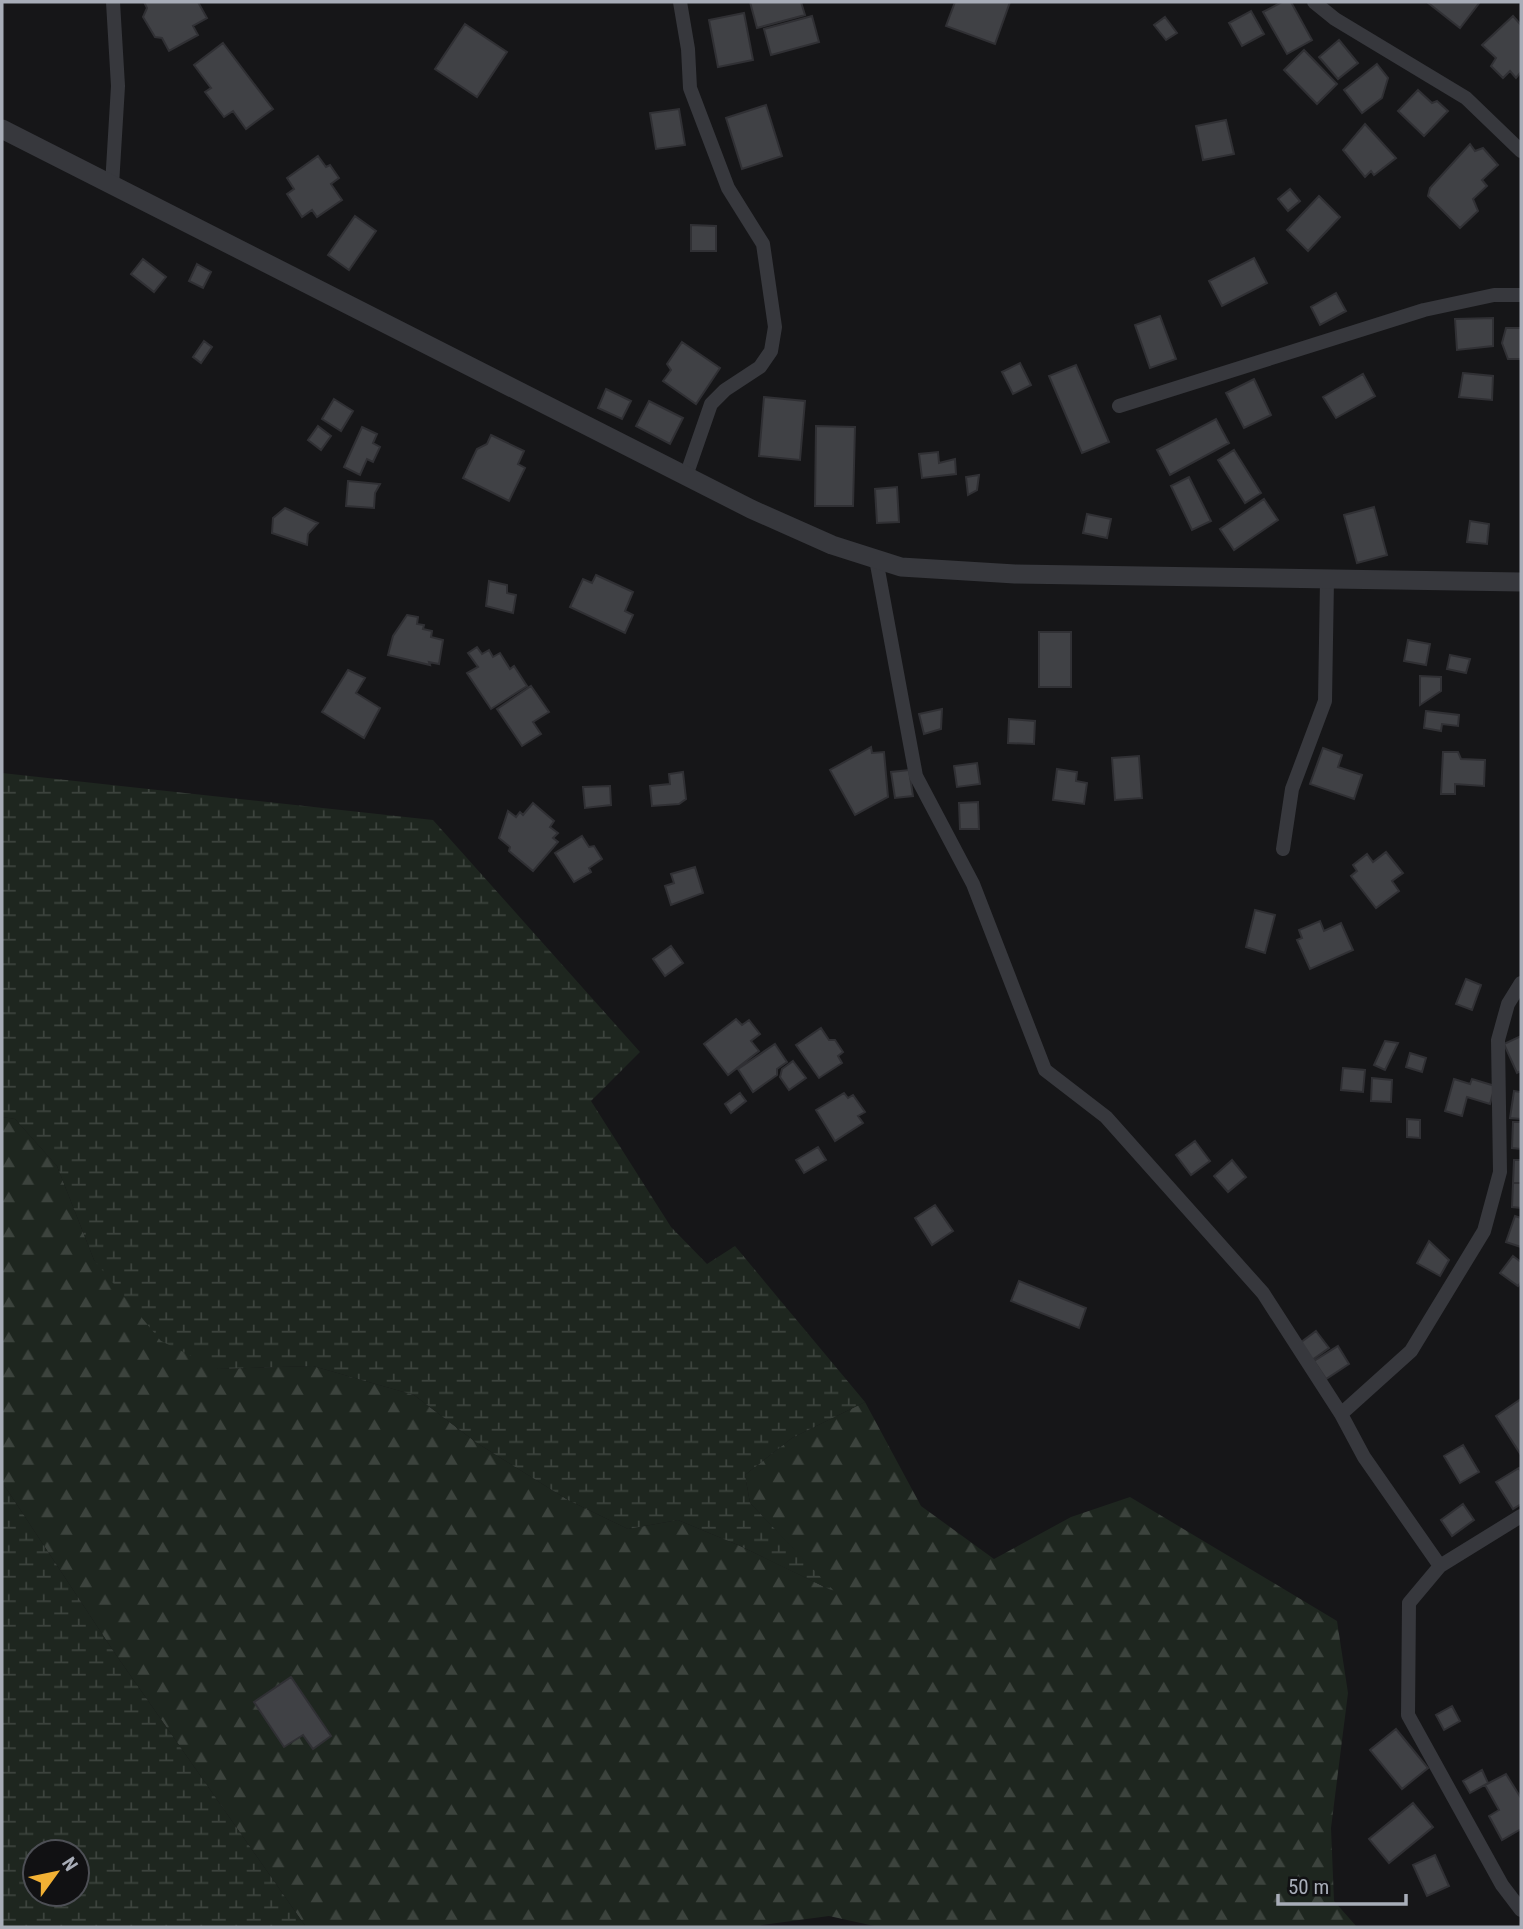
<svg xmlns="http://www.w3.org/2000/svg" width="1523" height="1929" viewBox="0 0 1523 1929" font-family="'Roboto Condensed',sans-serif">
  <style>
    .forest { fill: url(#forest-firs) }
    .wetland { fill: url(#wetland-marsh); fill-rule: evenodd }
    .building { fill: #404145; stroke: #303034; stroke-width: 2 }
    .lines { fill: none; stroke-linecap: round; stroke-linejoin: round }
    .minor { stroke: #37383d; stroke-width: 14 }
    .tertiary { stroke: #37383d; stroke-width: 19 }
  </style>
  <defs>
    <pattern id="forest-firs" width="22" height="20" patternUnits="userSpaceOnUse" patternTransform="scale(1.75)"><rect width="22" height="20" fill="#1e261f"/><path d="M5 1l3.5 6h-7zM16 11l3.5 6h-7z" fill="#3c433d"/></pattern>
    <pattern id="wetland-marsh" width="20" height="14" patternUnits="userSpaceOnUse" patternTransform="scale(1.75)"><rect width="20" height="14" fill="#1e261f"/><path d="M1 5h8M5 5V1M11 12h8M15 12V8" fill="none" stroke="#3c433d"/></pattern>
  </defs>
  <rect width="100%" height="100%" fill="#161618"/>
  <path class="forest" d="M 2,1117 L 15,1119 L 57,1166 L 94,1260 L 218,1369 L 313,1366 L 414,1395 L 477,1443 L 568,1500 L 628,1529 L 678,1520 L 738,1545 L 833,1591 L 750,1503 L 745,1475 L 792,1438 L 865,1402 L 921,1506 L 994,1559 L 1071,1517 L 1130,1497 L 1337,1621 L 1348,1693 L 1331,1828 L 1334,1901 L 1357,1927 L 879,1927 L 829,1916 L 762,1925 L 759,1927 L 306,1927 L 114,1652 L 2,1482 Z"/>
  <path class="wetland" d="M 2,773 L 433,820 L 640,1052 L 591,1101 L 671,1227 L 707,1264 L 735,1246 L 865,1402 L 792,1438 L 745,1475 L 750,1503 L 835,1592 L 738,1545 L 678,1520 L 628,1529 L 568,1500 L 477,1443 L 414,1395 L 313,1366 L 218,1369 L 161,1341 L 94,1260 L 57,1166 L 15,1119 L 2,1117 Z
    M 2,1482 L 114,1652 L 306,1927 L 2,1927 ZM 35,1852 L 77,1852 L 77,1894 L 35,1894 Z"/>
  <path class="building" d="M 144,2 L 198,2 L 207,18 L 193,26 L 198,35 L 169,51 L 162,38 L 155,37 L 143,17 L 147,8 Z
    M 750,2 L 801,2 L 805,15 L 757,28 Z
    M 955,2 L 1010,2 L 995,44 L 946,26 Z
    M 1282,2 L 1291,2 L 1312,40 L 1287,54 L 1263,12 Z
    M 1427,2 L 1480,2 L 1460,28 Z
    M 1251,11 L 1264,34 L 1242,46 L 1229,23 Z
    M 744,13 L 753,60 L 718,67 L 709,20 Z
    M 812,16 L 819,42 L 771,55 L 764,29 Z
    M 1513,16 L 1521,25 L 1521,72 L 1516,78 L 1510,71 L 1503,78 L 1491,66 L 1496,58 L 1482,45 Z
    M 1165,17 L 1177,33 L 1166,40 L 1154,25 Z
    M 465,24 L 507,52 L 477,97 L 435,69 Z
    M 1339,40 L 1358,63 L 1338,79 L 1319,57 Z
    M 223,43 L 273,109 L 246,129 L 233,111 L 224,117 L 205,92 L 211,88 L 194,65 Z
    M 1304,50 L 1337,84 L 1317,104 L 1284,70 Z
    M 1377,64 L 1388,78 L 1382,98 L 1362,113 L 1344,90 Z
    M 1418,90 L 1432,103 L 1437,101 L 1448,111 L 1424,136 L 1398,111 Z
    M 766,105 L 782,156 L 742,169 L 726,118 Z
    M 679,109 L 685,145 L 656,149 L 650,113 Z
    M 1226,120 L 1234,154 L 1203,160 L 1196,126 Z
    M 1365,124 L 1396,158 L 1374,175 L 1371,171 L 1365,177 L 1343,150 Z
    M 1470,144 L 1475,151 L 1483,148 L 1498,165 L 1482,180 L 1487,186 L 1473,199 L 1478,211 L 1460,228 L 1428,196 L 1430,188 Z
    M 318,156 L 326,167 L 330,165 L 339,178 L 331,184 L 342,200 L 317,217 L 312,210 L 302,217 L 287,194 L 294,189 L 287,178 Z
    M 1290,189 L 1300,201 L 1288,211 L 1278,199 Z
    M 1319,196 L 1340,217 L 1308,251 L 1287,230 Z
    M 355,216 L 376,231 L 349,270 L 328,255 Z
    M 691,225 L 716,226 L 716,251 L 691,251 Z
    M 1254,258 L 1267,283 L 1222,306 L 1209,281 Z
    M 143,259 L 166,277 L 154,292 L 131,274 Z
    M 197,264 L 211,272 L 203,288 L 189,281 Z
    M 1336,293 L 1346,311 L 1320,325 L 1311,307 Z
    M 1160,316 L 1176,359 L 1150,368 L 1135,325 Z
    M 1493,318 L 1493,346 L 1457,350 L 1455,319 Z
    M 1506,328 L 1521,328 L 1521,359 L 1508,359 L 1502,343 Z
    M 204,341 L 212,347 L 201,363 L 193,357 Z
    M 682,342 L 720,368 L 696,404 L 663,381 L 671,370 L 667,364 Z
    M 1020,363 L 1031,385 L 1013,394 L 1002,372 Z
    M 1076,365 L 1109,442 L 1082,453 L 1049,376 Z
    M 1463,373 L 1493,376 L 1492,400 L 1459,397 Z
    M 1363,374 L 1375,396 L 1336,418 L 1323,397 Z
    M 1254,379 L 1271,415 L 1244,428 L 1226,393 Z
    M 606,389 L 631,401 L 622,419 L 598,408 Z
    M 764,397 L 805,401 L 800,460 L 759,456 Z
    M 334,399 L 353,411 L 341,431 L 322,419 Z
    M 649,401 L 683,418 L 670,444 L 636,426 Z
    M 1216,419 L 1229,443 L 1170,475 L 1157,450 Z
    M 318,426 L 331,436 L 321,450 L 308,440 Z
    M 816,426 L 855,427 L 853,506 L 815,506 Z
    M 362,427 L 377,434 L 373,443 L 380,447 L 373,462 L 367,459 L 360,475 L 344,467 Z
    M 491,435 L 524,451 L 518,464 L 525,468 L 509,501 L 463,478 L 477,449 L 487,444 Z
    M 1234,450 L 1261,493 L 1245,503 L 1218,460 Z
    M 938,452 L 939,463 L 955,459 L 956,474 L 922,478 L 919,454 Z
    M 979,475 L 977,490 L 968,495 L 966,477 Z
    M 1189,477 L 1211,521 L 1192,530 L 1171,486 Z
    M 348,481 L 380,484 L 375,493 L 374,508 L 346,506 Z
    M 897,487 L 899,522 L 877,523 L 875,489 Z
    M 1264,499 L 1278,520 L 1234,550 L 1220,529 Z
    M 1374,507 L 1387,555 L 1357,563 L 1344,515 Z
    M 285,508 L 318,523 L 308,534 L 307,545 L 272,533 L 273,518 Z
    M 1087,514 L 1111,519 L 1107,538 L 1083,533 Z
    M 1470,521 L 1489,524 L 1487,544 L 1467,542 Z
    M 596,575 L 633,592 L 625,611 L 633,615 L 625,633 L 570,607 L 583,579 L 592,583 Z
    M 489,581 L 507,585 L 507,593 L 516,595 L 513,613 L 486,606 Z
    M 407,615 L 418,617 L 417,624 L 424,625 L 423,629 L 432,631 L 431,637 L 443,640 L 439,664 L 429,662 L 430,665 L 388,655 L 393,636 Z
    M 1039,632 L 1071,632 L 1071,687 L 1039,687 Z
    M 1408,640 L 1430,644 L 1426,665 L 1404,661 Z
    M 477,647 L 482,654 L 489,650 L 493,657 L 500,653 L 510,669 L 514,666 L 527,686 L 491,709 L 467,673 L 478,667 L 468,653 Z
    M 1450,655 L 1470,659 L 1466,673 L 1447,669 Z
    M 348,670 L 365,678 L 356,693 L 380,708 L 364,738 L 322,712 Z
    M 1420,676 L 1441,677 L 1441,691 L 1420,705 Z
    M 531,686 L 549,712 L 533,722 L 541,734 L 522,746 L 497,709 Z
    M 942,709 L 941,729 L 924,734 L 919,714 Z
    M 1426,711 L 1459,715 L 1458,726 L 1442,724 L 1441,731 L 1424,728 Z
    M 1009,719 L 1035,721 L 1034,744 L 1008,743 Z
    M 871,747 L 872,753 L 884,752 L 888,797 L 855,815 L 830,770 Z
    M 1323,748 L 1342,755 L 1338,767 L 1362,775 L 1354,799 L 1310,784 Z
    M 1443,752 L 1458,752 L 1461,759 L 1485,760 L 1484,786 L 1455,784 L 1455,794 L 1441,794 Z
    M 1139,756 L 1142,798 L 1115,800 L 1112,758 Z
    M 977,763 L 980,784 L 957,787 L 954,766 Z
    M 1057,769 L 1077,772 L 1076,781 L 1087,783 L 1084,804 L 1053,800 Z
    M 909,770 L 913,796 L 895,798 L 891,772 Z
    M 683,772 L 686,799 L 679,804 L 652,806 L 650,786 L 670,784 L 669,774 Z
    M 610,786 L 611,805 L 585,808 L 583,787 Z
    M 978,802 L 979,829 L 960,829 L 959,803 Z
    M 533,803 L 554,821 L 550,827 L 558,833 L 553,838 L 558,842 L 533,871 L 509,851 L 510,847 L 499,838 L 508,811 L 516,817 L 520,812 L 523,815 Z
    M 582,836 L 589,847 L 594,846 L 602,859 L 589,868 L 591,872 L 574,882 L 555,853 Z
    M 1386,852 L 1403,873 L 1392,881 L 1399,891 L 1376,908 L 1351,876 L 1357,871 L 1353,865 L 1367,854 L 1373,862 Z
    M 695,867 L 703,893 L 671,905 L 665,886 L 674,883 L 671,874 Z
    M 1255,910 L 1275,915 L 1265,953 L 1246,947 Z
    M 1320,921 L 1324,931 L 1341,923 L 1353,950 L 1310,969 L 1297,940 L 1302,938 L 1299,930 Z
    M 671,946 L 683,963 L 665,976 L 653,959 Z
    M 1466,979 L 1481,985 L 1472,1010 L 1456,1004 Z
    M 736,1019 L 742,1025 L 749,1020 L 760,1034 L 751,1041 L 759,1051 L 728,1075 L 704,1044 Z
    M 821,1028 L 829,1040 L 835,1040 L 843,1052 L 838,1056 L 842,1063 L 819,1078 L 796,1045 Z
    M 1521,1036 L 1521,1071 L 1517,1073 L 1504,1044 Z
    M 1385,1041 L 1398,1043 L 1385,1070 L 1374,1065 Z
    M 775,1044 L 787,1062 L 777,1069 L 777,1075 L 753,1092 L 738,1069 Z
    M 1410,1053 L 1426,1058 L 1422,1072 L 1406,1067 Z
    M 793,1061 L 806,1078 L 789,1090 L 780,1077 L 782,1069 Z
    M 1343,1068 L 1365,1070 L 1363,1092 L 1341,1090 Z
    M 1372,1078 L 1392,1080 L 1391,1102 L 1371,1101 Z
    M 1454,1079 L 1470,1084 L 1472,1079 L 1495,1086 L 1490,1104 L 1467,1097 L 1462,1116 L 1445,1111 Z
    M 1514,1091 L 1521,1092 L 1521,1119 L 1510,1118 Z
    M 740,1093 L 746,1101 L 731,1113 L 725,1104 Z
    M 844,1093 L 848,1098 L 853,1095 L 865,1112 L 858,1116 L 863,1123 L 835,1141 L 816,1110 Z
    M 1407,1119 L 1420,1120 L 1420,1138 L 1407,1137 Z
    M 1513,1122 L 1521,1122 L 1521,1149 L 1512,1148 Z
    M 1195,1141 L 1210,1161 L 1191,1175 L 1176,1155 Z
    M 818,1147 L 826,1160 L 804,1173 L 796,1160 Z
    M 1232,1160 L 1246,1177 L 1228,1192 L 1214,1176 Z
    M 1514,1160 L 1521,1160 L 1521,1183 L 1513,1183 Z
    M 1513,1183 L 1521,1183 L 1521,1208 L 1512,1207 Z
    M 935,1205 L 953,1231 L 932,1245 L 915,1218 Z
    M 1515,1216 L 1521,1218 L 1521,1247 L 1506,1242 Z
    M 1429,1241 L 1449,1260 L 1440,1276 L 1417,1263 Z
    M 1513,1256 L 1521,1262 L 1521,1282 L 1518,1286 L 1500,1273 Z
    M 1019,1281 L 1086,1308 L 1079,1328 L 1011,1301 Z
    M 1316,1331 L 1329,1348 L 1312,1360 L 1300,1343 Z
    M 1338,1346 L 1349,1364 L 1326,1379 L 1314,1361 Z
    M 1521,1399 L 1521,1455 L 1496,1416 Z
    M 1463,1445 L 1479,1472 L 1460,1483 L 1444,1456 Z
    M 1519,1468 L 1521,1472 L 1521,1504 L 1513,1509 L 1496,1482 Z
    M 1463,1504 L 1474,1520 L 1452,1536 L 1441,1520 Z
    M 291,1677 L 331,1736 L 313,1749 L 303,1735 L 284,1747 L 254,1702 Z
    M 1452,1706 L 1460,1721 L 1444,1730 L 1436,1715 Z
    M 1396,1729 L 1428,1768 L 1402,1789 L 1370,1750 Z
    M 1482,1770 L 1488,1783 L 1470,1793 L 1463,1781 Z
    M 1506,1774 L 1521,1798 L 1521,1829 L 1502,1840 L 1489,1816 L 1499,1810 L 1485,1785 Z
    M 1413,1803 L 1433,1827 L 1389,1863 L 1369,1839 Z
    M 1435,1855 L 1449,1886 L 1427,1896 L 1413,1865 Z"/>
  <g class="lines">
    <path class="minor" d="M 680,2 L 688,49 L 690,88 L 728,188 L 763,244 L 775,327 L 771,351 L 760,367 L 725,390 L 711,404 L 686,476
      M 1314,2 L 1335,19 L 1466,98 L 1521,151
      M 112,185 L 118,86 L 113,2
      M 1119,406 L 1424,310 L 1494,295 L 1521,295
      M 876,559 L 916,776 L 973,884 L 1045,1070 L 1106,1117 L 1263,1293 L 1341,1414 L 1364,1457 L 1440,1566
      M 1283,849 L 1292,789 L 1325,701 L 1327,580
      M 1341,1414 L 1411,1351 L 1484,1231 L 1500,1172 L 1498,1040 L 1508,1004 L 1521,983
      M 1521,1516 L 1440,1566 L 1409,1603 L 1408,1715 L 1502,1885 L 1521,1910"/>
    <path class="tertiary" d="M 2,129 L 751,509 L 832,545 L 901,567 L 1015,574 L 1521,582"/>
  </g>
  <rect width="1523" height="1929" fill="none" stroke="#a8adb8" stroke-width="7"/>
  <g transform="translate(56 1873) rotate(57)"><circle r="33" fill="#111113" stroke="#4d4f55" stroke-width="2"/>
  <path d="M0-5L12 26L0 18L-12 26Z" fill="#f2b134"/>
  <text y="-10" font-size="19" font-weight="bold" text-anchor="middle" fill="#a8adb8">N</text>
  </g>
  <path d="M1278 1894v10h128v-10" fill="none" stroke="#a8adb8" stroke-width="3.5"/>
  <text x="1288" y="1894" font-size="21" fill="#a8adb8" stroke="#111113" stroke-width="5" paint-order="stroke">50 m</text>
</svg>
